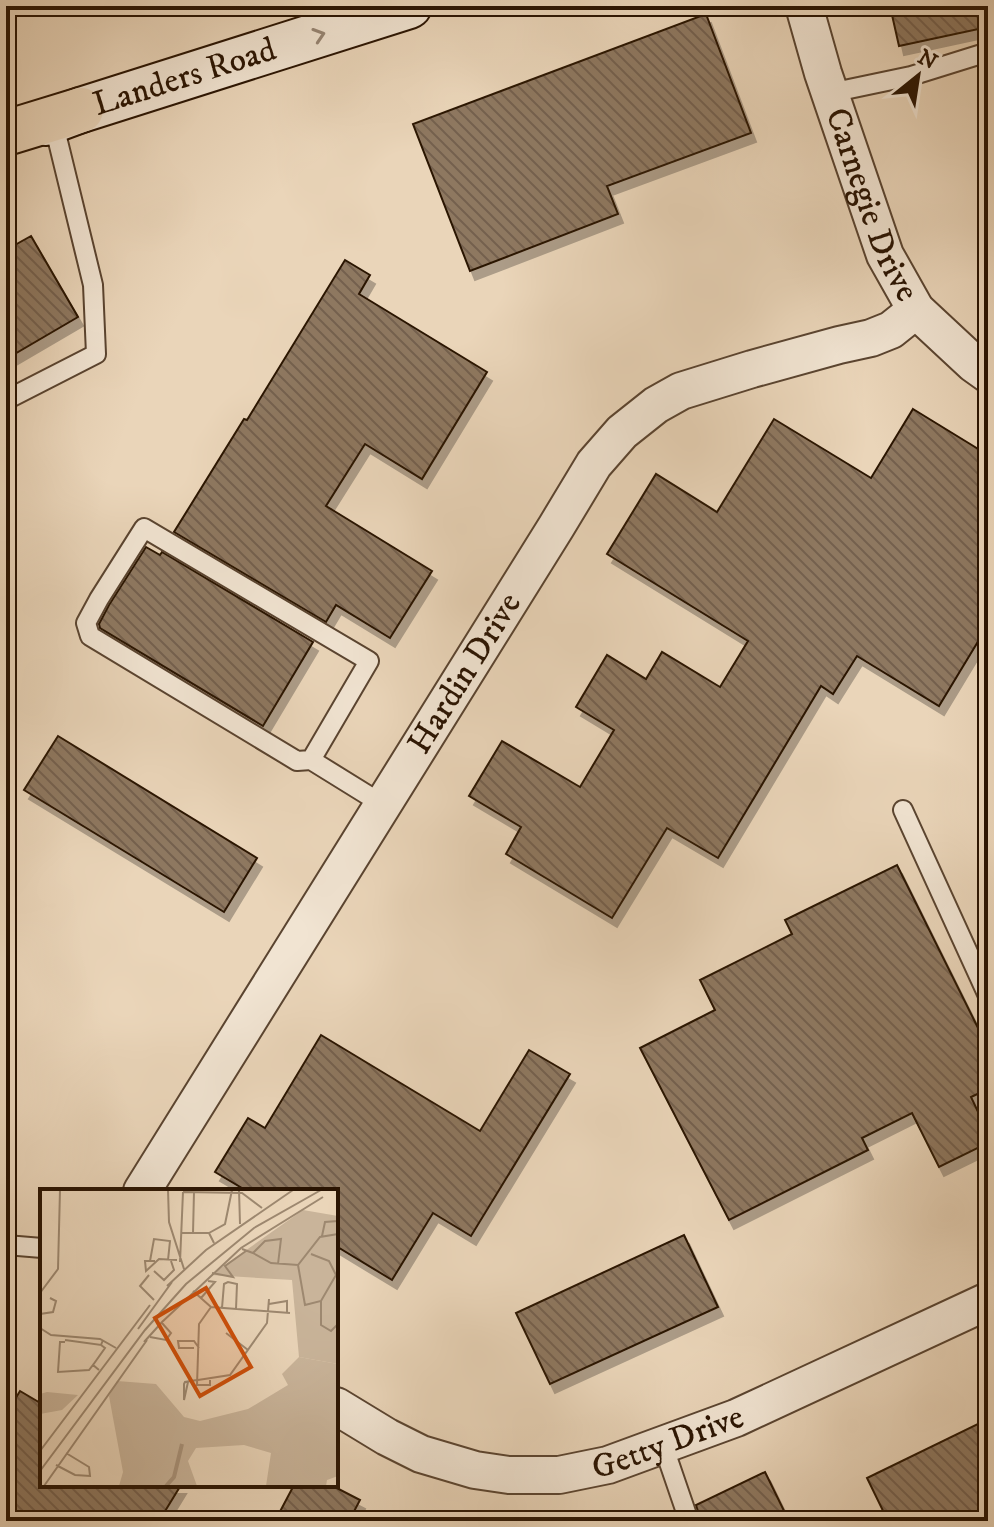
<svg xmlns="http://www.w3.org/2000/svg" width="994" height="1527" viewBox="0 0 994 1527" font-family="'IM FELL DW Pica',serif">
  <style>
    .building { fill: url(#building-back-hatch); stroke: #2a1402; stroke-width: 2; filter: url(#shadow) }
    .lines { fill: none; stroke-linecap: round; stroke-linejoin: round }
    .service-casing { stroke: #5a4430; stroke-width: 22 }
    .minor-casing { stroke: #5a4430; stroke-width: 40 }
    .secondary-casing { stroke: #2a1402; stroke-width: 48 }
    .motorway-casing { stroke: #2a1402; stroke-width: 48 }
    .service { stroke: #f1e4d2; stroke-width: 18 }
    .minor { stroke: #f1e4d2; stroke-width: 36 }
    .secondary { stroke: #f1e4d2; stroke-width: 44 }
    .motorway { stroke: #ead5b9; stroke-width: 44 }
    .oneway { stroke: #978674 }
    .labels { text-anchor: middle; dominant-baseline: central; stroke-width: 7; stroke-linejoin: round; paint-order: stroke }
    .street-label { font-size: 34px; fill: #2a1402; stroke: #f1e4d2 }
    .inset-river { fill: none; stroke: #a9937b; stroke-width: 4 }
    .inset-road { fill: none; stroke: #9d8870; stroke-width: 2 }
    .view { fill: #cc4f0a; fill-opacity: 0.15; stroke: #cc4f0a; stroke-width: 4 }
    .inset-edge { fill: none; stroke: #2a1402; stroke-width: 4 }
  </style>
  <defs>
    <pattern id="building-back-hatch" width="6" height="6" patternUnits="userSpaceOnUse" patternTransform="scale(2)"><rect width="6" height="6" fill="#8e7861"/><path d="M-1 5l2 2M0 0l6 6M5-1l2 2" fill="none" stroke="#74614e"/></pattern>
    <filter id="shadow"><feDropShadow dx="5" dy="9" stdDeviation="0" flood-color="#0004"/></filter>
  </defs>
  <rect width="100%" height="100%" fill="#ead5b9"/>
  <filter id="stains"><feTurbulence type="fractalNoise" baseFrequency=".0025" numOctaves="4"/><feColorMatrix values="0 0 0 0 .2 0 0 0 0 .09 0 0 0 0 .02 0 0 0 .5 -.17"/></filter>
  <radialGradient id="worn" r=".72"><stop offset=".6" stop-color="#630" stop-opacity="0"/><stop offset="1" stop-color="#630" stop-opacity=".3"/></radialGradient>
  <path class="building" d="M 890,6 L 988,6 L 988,27 L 899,46 Z
    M 706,14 L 751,133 L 607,186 L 618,214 L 470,271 L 413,124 Z
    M 31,236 L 78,317 L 6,359 L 6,250 Z
    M 345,260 L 370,275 L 359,294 L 487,372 L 422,479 L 365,444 L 326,506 L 432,571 L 390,638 L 336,605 L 326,622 L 174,532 L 244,419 L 247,420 Z
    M 913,409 L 988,455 L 988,625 L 939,706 L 857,656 L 833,694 L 821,686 L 718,858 L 667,828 L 612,918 L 506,854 L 521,827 L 469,796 L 502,741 L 580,787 L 614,730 L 576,707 L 607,655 L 646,679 L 662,652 L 720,687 L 748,641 L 607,554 L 656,474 L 717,512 L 774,419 L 871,478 Z
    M 146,547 L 160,555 L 162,552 L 313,642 L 263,726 L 100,628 L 99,624 L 109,605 Z
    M 58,736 L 257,858 L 224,912 L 24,790 Z
    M 897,865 L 988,1048 L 988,1089 L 971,1097 L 988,1133 L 988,1143 L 939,1167 L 912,1113 L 862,1138 L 868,1150 L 729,1220 L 640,1048 L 715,1010 L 700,980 L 792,934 L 785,920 Z
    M 321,1035 L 480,1131 L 529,1050 L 570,1074 L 471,1236 L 433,1213 L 392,1280 L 336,1246 L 336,1191 L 247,1191 L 215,1172 L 248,1118 L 265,1128 Z
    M 684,1235 L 718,1307 L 550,1384 L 516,1313 Z
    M 20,1391 L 42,1404 L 42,1485 L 181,1485 L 159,1521 L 6,1521 L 6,1414 Z
    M 988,1419 L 988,1521 L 888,1521 L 867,1478 Z
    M 765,1472 L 789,1521 L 701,1521 L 696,1505 Z
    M 294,1485 L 331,1485 L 360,1500 L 349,1521 L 275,1521 Z"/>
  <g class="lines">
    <defs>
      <path id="service" d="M 830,93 L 911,76 L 988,52
        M 6,400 L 96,354 L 93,285 L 53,121
        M 311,760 L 297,761 L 90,636 L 86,623 L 99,599 L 144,528 L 369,661 L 311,760 L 382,804
        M 903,810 L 988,996
        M 6,1245 L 42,1248
        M 663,1445 L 689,1521"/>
      <g id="minor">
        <path id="s1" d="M 804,6 L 823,73 L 885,255 L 916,310 L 974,364 L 988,374"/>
        <path id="s2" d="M 142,1191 L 556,527 L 594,464 L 622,432 L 656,405 L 681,391 L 752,369 L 839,345 L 871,338 L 891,330 L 916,310"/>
        <path id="s3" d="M 336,1406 L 387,1437 L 421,1454 L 475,1470 L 509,1475 L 559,1475 L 608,1465 L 736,1418 L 988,1301"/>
      </g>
      <g id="secondary">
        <path id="s4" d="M 46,123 L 81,110 L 409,6"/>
      </g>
      <path id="motorway" d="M 6,133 L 81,110"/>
    </defs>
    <use href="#service" class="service-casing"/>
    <use href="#minor" class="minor-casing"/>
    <use href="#secondary" class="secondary-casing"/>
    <use href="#motorway" class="motorway-casing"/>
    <use href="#service" class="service"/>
    <use href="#minor" class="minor"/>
    <use href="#secondary" class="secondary"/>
    <use href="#motorway" class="motorway"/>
  </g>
  <defs><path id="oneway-chevron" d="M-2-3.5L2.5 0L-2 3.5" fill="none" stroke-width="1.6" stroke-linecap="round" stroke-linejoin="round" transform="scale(2)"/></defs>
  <use class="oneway" href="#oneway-chevron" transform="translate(319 35) rotate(-18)"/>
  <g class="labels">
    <g class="street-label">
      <text stroke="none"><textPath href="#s4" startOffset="146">Landers Road</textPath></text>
      <text stroke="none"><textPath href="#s1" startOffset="210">Carnegie Drive</textPath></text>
      <text stroke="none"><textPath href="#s2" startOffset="610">Hardin Drive</textPath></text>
      <text stroke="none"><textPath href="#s3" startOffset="352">Getty Drive</textPath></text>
    </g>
  </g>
  <g transform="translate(40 1189)">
    <rect width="298" height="298" fill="#ead5b9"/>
    <path d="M 259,168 L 298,175 L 298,287 L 287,291 L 286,297 L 226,297 L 231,264 L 204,256 L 156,259 L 148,272 L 157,297 L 79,297 L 83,283 L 69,207 L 77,192 L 116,195 L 144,228 L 160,232 L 208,220 L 248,196 L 242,185 ZM 0,205 L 7,203 L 38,206 L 22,221 L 0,225 Z" fill="#c9b49a"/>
    <path d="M 263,21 L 298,27 L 298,175 L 259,168 L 252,91 L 171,86 Z" fill="#c9b49a"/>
    <path class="inset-river" d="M 126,297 L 134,288 L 142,255"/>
    <path class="inset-road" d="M 128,1 L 129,33 L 144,80M 199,1 L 200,35M 143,3 L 202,4 L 222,19M 141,44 L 169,44 L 174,54M 153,44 L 154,3M 169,44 L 185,35 L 192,1M 282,47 L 285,33 L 298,32M 202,60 L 213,64 L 225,52 L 241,50 L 238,75M 213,64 L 231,74 L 258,76 L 280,48 L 298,45M 110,72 L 114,50 L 130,52 L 128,71M 115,72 L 105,72 L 106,82 L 119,70 L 137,71M 140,73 L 143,3M 258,76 L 265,116 L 281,112 L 296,86 L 289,72 L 271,65M 114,82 L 124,91 L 134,81 L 131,72M 172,84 L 193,88 L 185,77 L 206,62M 109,86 L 100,97 L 114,111M 127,97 L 166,61 L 253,1M 153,102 L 171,118 L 250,124M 0,104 L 18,80 L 20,1M 161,109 L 175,93 L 168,92M 281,112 L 281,136 L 291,142 L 298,135M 229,115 L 247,112 L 247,124M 182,119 L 184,95 L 188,93 L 197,95 L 196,120M 0,125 L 13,123 L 16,112 L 10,109M 121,134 L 201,59 L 283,8M 0,139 L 11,146 L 60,150 L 76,159M 98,140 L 132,93M 186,144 L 208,161M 110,148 L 126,151 L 131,144 L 122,134M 25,151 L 61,156 L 63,151M 25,153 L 20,153 L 18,183 L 49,181 L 53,176 L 59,181M 104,153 L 123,132M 154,159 L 139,159 L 138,152 L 154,152 L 159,159M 53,176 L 65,159 L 61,156M 158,191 L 190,186 L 227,134 L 229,110M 170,191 L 170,196 L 157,196 L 159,135 L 171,118M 148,193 L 144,211 L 144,195 L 145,193 L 157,191M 0,262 L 110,116M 16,276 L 35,286 L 50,287 L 49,278 L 26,264M 0,282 L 105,141 L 146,95 L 214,39 L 281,1M 4,297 L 107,151"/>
    <path class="view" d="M 166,99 L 211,178 L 160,207 L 115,129 Z"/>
    <rect width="298" height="298" class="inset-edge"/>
  </g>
  <rect width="994" height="1527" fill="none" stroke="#ead5b9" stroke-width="32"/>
  <rect x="8" y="8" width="978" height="1511" fill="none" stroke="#2a1402" stroke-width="4"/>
  <rect x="16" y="16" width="962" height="1495" fill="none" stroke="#2a1402" stroke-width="2"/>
  <g transform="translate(918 76) rotate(30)" stroke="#f1e4d2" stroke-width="6" paint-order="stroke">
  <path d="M0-6L14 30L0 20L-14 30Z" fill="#2a1402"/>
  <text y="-12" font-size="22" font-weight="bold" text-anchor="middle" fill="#2a1402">N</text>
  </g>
  <rect width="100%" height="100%" filter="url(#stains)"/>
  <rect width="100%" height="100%" fill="url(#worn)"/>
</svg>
